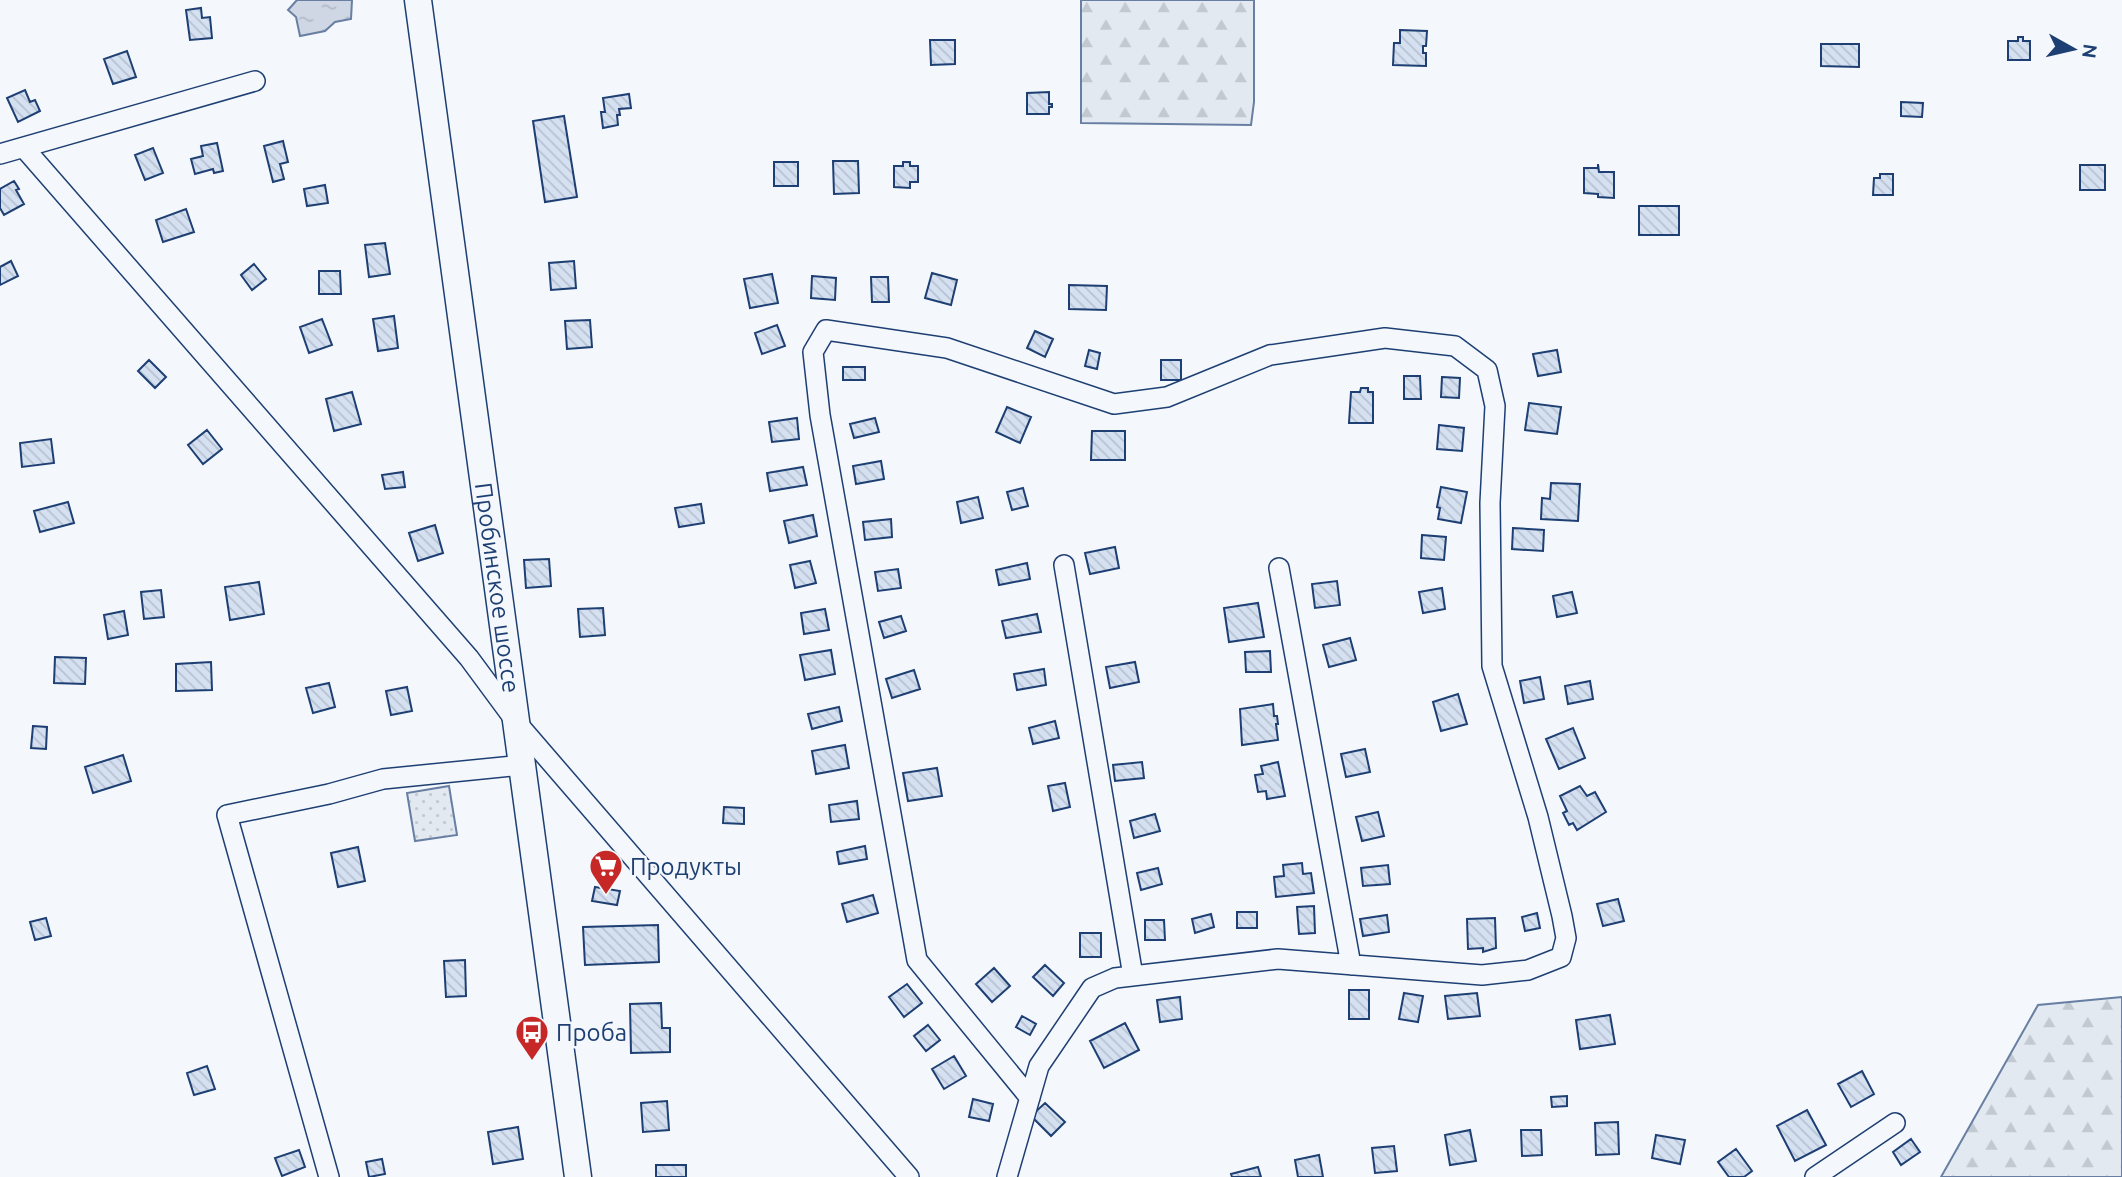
<svg xmlns="http://www.w3.org/2000/svg" width="2122" height="1177" viewBox="0 0 2122 1177" font-family="Ubuntu,sans-serif">
  <style>
    .green { fill: url(#green-dots); stroke: #687fa3; stroke-width: 2 }
    .forest { fill: url(#forest-firs); stroke: #687fa3; stroke-width: 2 }
    .water { fill: url(#water-ripples); stroke: #687fa3; stroke-width: 2 }
    .building { fill: url(#building-back-hatch); stroke: #1d3f73; stroke-width: 2 }
    .lines { fill: none; stroke-linecap: round; stroke-linejoin: round }
    .minor-casing { stroke: #1d3f73; stroke-width: 22 }
    .major-casing { stroke: #1d3f73; stroke-width: 29 }
    .minor { stroke: #f4f7fb; stroke-width: 19 }
    .major { stroke: #f4f7fb; stroke-width: 26 }
    .labels { text-anchor: middle; dominant-baseline: central; stroke-width: 5; stroke-linejoin: round; paint-order: stroke }
    .street-label { font-size: 24px; fill: #1d3f73; stroke: #f4f7fb }
    .poi-label { font-size: 24px; fill: #1d3f73; stroke: #f4f7fb; text-anchor: start }
  </style>
  <defs>
    <pattern id="green-dots" width="8" height="8" patternUnits="userSpaceOnUse" patternTransform="scale(1.75)"><rect width="8" height="8" fill="#e3e9f0"/><path d="M2 2h.1M6 6h.1" fill="none" stroke="#c2c9d1" stroke-width="1.8" stroke-linecap="round"/></pattern>
    <pattern id="forest-firs" width="22" height="20" patternUnits="userSpaceOnUse" patternTransform="scale(1.75)"><rect width="22" height="20" fill="#e3e9f0"/><path d="M5 1l3.5 6h-7zM16 11l3.5 6h-7z" fill="#c2c9d1"/></pattern>
    <pattern id="water-ripples" width="26" height="14" patternUnits="userSpaceOnUse" patternTransform="scale(1.75)"><rect width="26" height="14" fill="#cfd7e4"/><path d="M2 4q2-2 4 0t4 0M15 11q2-2 4 0t4 0" fill="none" stroke="#b1bac7"/></pattern>
    <pattern id="building-back-hatch" width="6" height="6" patternUnits="userSpaceOnUse" patternTransform="scale(1.75)"><rect width="6" height="6" fill="#d5e0f0"/><path d="M-1 5l2 2M0 0l6 6M5-1l2 2" fill="none" stroke="#b6c1d1"/></pattern>
  </defs>
  <rect width="100%" height="100%" fill="#f4f7fb"/>
  <path class="green" d="M 449,786 L 457,835 L 415,841 L 407,793 Z"/>
  <path class="forest" d="M 1081,0 L 1254,0 L 1254,102 L 1251,125 L 1081,123 Z
    M 2122,997 L 2122,1177 L 1941,1177 L 2038,1005 Z"/>
  <path class="water" d="M 297,0 L 352,0 L 351,19 L 335,22 L 325,31 L 300,36 L 296,17 L 288,10 Z"/>
  <path class="building" d="M 201,8 L 202,18 L 210,17 L 212,38 L 190,40 L 186,10 Z
    M 1400,30 L 1427,31 L 1426,46 L 1423,46 L 1423,53 L 1426,53 L 1426,66 L 1393,65 L 1394,43 L 1400,43 Z
    M 2018,37 L 2023,37 L 2023,41 L 2030,41 L 2030,60 L 2008,60 L 2008,41 L 2018,41 Z
    M 930,40 L 955,40 L 955,64 L 931,65 Z
    M 1821,44 L 1859,44 L 1859,67 L 1821,66 Z
    M 127,51 L 136,77 L 113,84 L 104,59 Z
    M 25,90 L 30,102 L 35,100 L 40,111 L 18,122 L 7,98 Z
    M 1049,92 L 1049,104 L 1052,104 L 1052,107 L 1049,107 L 1049,114 L 1027,114 L 1027,93 Z
    M 629,94 L 631,108 L 619,109 L 620,115 L 617,115 L 618,125 L 603,128 L 601,112 L 605,112 L 603,98 Z
    M 1901,102 L 1923,103 L 1922,117 L 1901,116 Z
    M 564,116 L 577,197 L 545,202 L 533,121 Z
    M 283,141 L 288,162 L 280,164 L 284,179 L 273,182 L 264,146 Z
    M 217,143 L 223,171 L 214,173 L 213,169 L 195,174 L 191,159 L 203,156 L 201,146 Z
    M 153,148 L 163,173 L 145,180 L 135,155 Z
    M 833,161 L 858,161 L 859,193 L 834,194 Z
    M 774,162 L 798,162 L 798,186 L 774,186 Z
    M 903,162 L 910,162 L 910,166 L 918,166 L 918,182 L 910,182 L 910,188 L 894,187 L 894,166 L 903,166 Z
    M 1598,164 L 1599,172 L 1614,172 L 1614,198 L 1598,197 L 1598,194 L 1584,193 L 1584,168 L 1598,168 Z
    M 2080,165 L 2105,165 L 2105,190 L 2080,190 Z
    M 1880,174 L 1893,174 L 1893,195 L 1873,195 L 1874,178 L 1880,178 Z
    M 14,181 L 19,189 L 16,190 L 24,204 L 4,215 L 0,208 L 0,189 Z
    M 325,185 L 328,203 L 307,206 L 304,189 Z
    M 1639,206 L 1679,206 L 1679,235 L 1639,235 Z
    M 186,209 L 194,232 L 163,242 L 156,220 Z
    M 385,243 L 390,274 L 369,277 L 365,245 Z
    M 11,261 L 18,276 L 0,285 L 0,267 Z
    M 574,261 L 576,288 L 551,290 L 549,263 Z
    M 254,264 L 266,279 L 252,290 L 241,275 Z
    M 319,271 L 340,271 L 341,294 L 319,294 Z
    M 932,273 L 957,280 L 951,305 L 925,298 Z
    M 772,274 L 778,303 L 750,308 L 744,279 Z
    M 812,276 L 836,278 L 835,300 L 811,298 Z
    M 871,277 L 888,277 L 889,302 L 872,302 Z
    M 1069,285 L 1107,286 L 1106,310 L 1069,309 Z
    M 394,316 L 398,348 L 378,351 L 373,319 Z
    M 322,319 L 332,345 L 309,353 L 300,327 Z
    M 590,320 L 592,347 L 567,349 L 565,321 Z
    M 777,325 L 785,346 L 762,354 L 755,333 Z
    M 1035,331 L 1053,339 L 1045,357 L 1027,348 Z
    M 1089,350 L 1100,353 L 1097,369 L 1085,366 Z
    M 1557,350 L 1561,372 L 1538,376 L 1533,354 Z
    M 149,360 L 166,377 L 155,388 L 138,371 Z
    M 1161,360 L 1181,360 L 1181,380 L 1161,380 Z
    M 843,367 L 865,367 L 865,380 L 843,380 Z
    M 1404,376 L 1420,376 L 1421,399 L 1404,399 Z
    M 1442,377 L 1460,378 L 1459,398 L 1441,397 Z
    M 1361,388 L 1368,388 L 1368,392 L 1373,392 L 1373,423 L 1349,423 L 1351,392 L 1360,392 Z
    M 352,392 L 361,424 L 334,431 L 326,399 Z
    M 1529,403 L 1561,407 L 1557,434 L 1525,430 Z
    M 1007,407 L 1031,417 L 1020,443 L 996,432 Z
    M 797,418 L 799,439 L 772,442 L 769,422 Z
    M 875,418 L 879,432 L 854,438 L 850,424 Z
    M 1439,425 L 1464,428 L 1462,451 L 1437,449 Z
    M 207,430 L 222,449 L 203,464 L 188,445 Z
    M 1092,431 L 1125,431 L 1125,460 L 1091,460 Z
    M 51,439 L 54,463 L 22,467 L 20,443 Z
    M 881,461 L 884,479 L 856,484 L 853,466 Z
    M 803,467 L 807,485 L 770,491 L 767,473 Z
    M 403,472 L 405,487 L 385,489 L 382,475 Z
    M 1551,483 L 1580,484 L 1578,521 L 1541,519 L 1542,498 L 1550,499 Z
    M 1441,487 L 1467,492 L 1461,523 L 1438,519 L 1440,508 L 1437,507 Z
    M 1023,488 L 1028,506 L 1012,510 L 1007,492 Z
    M 978,497 L 983,518 L 961,523 L 957,502 Z
    M 68,502 L 74,523 L 40,532 L 34,511 Z
    M 701,504 L 704,523 L 679,527 L 675,508 Z
    M 813,515 L 817,536 L 789,543 L 784,521 Z
    M 891,519 L 892,537 L 865,540 L 863,522 Z
    M 435,525 L 443,553 L 418,561 L 409,533 Z
    M 1513,528 L 1544,530 L 1543,551 L 1512,549 Z
    M 1422,535 L 1446,537 L 1444,560 L 1421,558 Z
    M 1115,547 L 1119,568 L 1090,574 L 1085,553 Z
    M 549,559 L 551,586 L 526,588 L 524,560 Z
    M 810,561 L 816,583 L 795,588 L 790,565 Z
    M 1027,563 L 1030,579 L 999,585 L 996,570 Z
    M 898,569 L 901,588 L 878,591 L 875,572 Z
    M 1337,581 L 1340,605 L 1315,608 L 1312,584 Z
    M 259,582 L 264,614 L 230,620 L 225,587 Z
    M 1442,588 L 1445,609 L 1423,613 L 1419,592 Z
    M 161,590 L 164,617 L 144,619 L 141,592 Z
    M 1572,592 L 1577,613 L 1557,617 L 1553,596 Z
    M 1258,603 L 1264,637 L 1229,642 L 1224,608 Z
    M 603,608 L 605,635 L 580,637 L 578,609 Z
    M 825,609 L 829,630 L 804,634 L 801,613 Z
    M 124,611 L 128,635 L 108,639 L 104,615 Z
    M 1037,614 L 1041,632 L 1006,638 L 1002,621 Z
    M 901,616 L 906,631 L 884,638 L 879,622 Z
    M 1350,638 L 1356,660 L 1329,667 L 1323,645 Z
    M 831,650 L 835,674 L 805,680 L 800,655 Z
    M 1270,651 L 1271,672 L 1246,672 L 1245,652 Z
    M 55,657 L 86,658 L 85,684 L 54,683 Z
    M 211,662 L 212,690 L 176,691 L 176,664 Z
    M 1135,662 L 1139,682 L 1110,688 L 1106,667 Z
    M 1044,669 L 1046,685 L 1017,690 L 1014,674 Z
    M 914,670 L 920,689 L 892,698 L 886,679 Z
    M 1540,677 L 1544,699 L 1524,703 L 1520,681 Z
    M 1590,681 L 1593,699 L 1568,704 L 1565,686 Z
    M 329,683 L 335,707 L 313,713 L 306,688 Z
    M 407,687 L 412,711 L 391,715 L 386,691 Z
    M 1458,694 L 1467,724 L 1441,731 L 1433,702 Z
    M 1273,704 L 1274,716 L 1277,716 L 1278,724 L 1276,724 L 1278,740 L 1242,745 L 1240,709 Z
    M 839,707 L 842,721 L 812,729 L 808,714 Z
    M 1055,721 L 1059,738 L 1033,744 L 1029,728 Z
    M 33,726 L 47,727 L 46,749 L 31,748 Z
    M 1573,728 L 1585,758 L 1559,769 L 1546,739 Z
    M 845,745 L 849,768 L 816,774 L 812,751 Z
    M 1365,749 L 1370,772 L 1346,777 L 1341,754 Z
    M 123,755 L 131,781 L 93,793 L 85,767 Z
    M 1142,762 L 1144,778 L 1115,781 L 1113,765 Z
    M 1278,762 L 1285,796 L 1267,799 L 1266,791 L 1258,792 L 1255,775 L 1263,774 L 1261,766 Z
    M 937,768 L 942,796 L 908,801 L 903,773 Z
    M 1065,783 L 1070,807 L 1053,811 L 1048,786 Z
    M 1580,786 L 1587,796 L 1595,792 L 1606,812 L 1577,830 L 1573,823 L 1569,825 L 1563,813 L 1567,811 L 1560,796 Z
    M 857,801 L 859,819 L 831,822 L 829,805 Z
    M 724,807 L 744,808 L 744,824 L 723,823 Z
    M 1378,812 L 1384,836 L 1362,841 L 1356,817 Z
    M 1155,814 L 1160,831 L 1134,838 L 1130,821 Z
    M 865,846 L 867,859 L 839,864 L 837,852 Z
    M 358,847 L 365,881 L 338,887 L 331,853 Z
    M 1302,863 L 1303,874 L 1311,873 L 1314,893 L 1276,897 L 1274,877 L 1284,876 L 1283,865 Z
    M 1388,865 L 1390,884 L 1363,886 L 1361,868 Z
    M 1158,868 L 1162,884 L 1141,890 L 1137,873 Z
    M 595,887 L 620,891 L 617,905 L 592,901 Z
    M 873,895 L 878,913 L 847,922 L 842,904 Z
    M 1618,899 L 1624,921 L 1603,926 L 1597,904 Z
    M 1314,906 L 1315,933 L 1299,934 L 1297,907 Z
    M 1237,912 L 1257,912 L 1257,928 L 1237,928 Z
    M 1537,913 L 1540,928 L 1525,931 L 1522,917 Z
    M 1211,914 L 1214,927 L 1195,933 L 1192,919 Z
    M 1387,915 L 1389,932 L 1363,936 L 1360,919 Z
    M 46,918 L 51,936 L 35,940 L 30,922 Z
    M 1495,918 L 1496,948 L 1483,952 L 1483,948 L 1468,949 L 1467,919 Z
    M 1145,920 L 1164,920 L 1165,940 L 1145,940 Z
    M 658,925 L 659,962 L 585,965 L 583,927 Z
    M 1080,933 L 1101,933 L 1101,957 L 1080,957 Z
    M 465,960 L 466,996 L 446,997 L 444,961 Z
    M 1045,965 L 1064,983 L 1053,996 L 1033,977 Z
    M 994,968 L 1010,986 L 992,1002 L 976,984 Z
    M 907,984 L 922,1003 L 904,1017 L 889,997 Z
    M 1349,990 L 1369,990 L 1369,1019 L 1349,1019 Z
    M 1404,993 L 1423,996 L 1418,1022 L 1399,1019 Z
    M 1477,993 L 1480,1016 L 1448,1019 L 1445,996 Z
    M 1180,997 L 1182,1019 L 1160,1022 L 1157,1000 Z
    M 661,1003 L 662,1028 L 670,1028 L 670,1052 L 631,1053 L 630,1004 Z
    M 1610,1015 L 1615,1044 L 1580,1049 L 1576,1020 Z
    M 1022,1016 L 1036,1024 L 1030,1035 L 1016,1027 Z
    M 1125,1023 L 1139,1050 L 1104,1068 L 1090,1041 Z
    M 928,1025 L 940,1040 L 926,1051 L 914,1036 Z
    M 954,1056 L 966,1076 L 944,1089 L 932,1069 Z
    M 207,1066 L 215,1089 L 194,1095 L 187,1073 Z
    M 1862,1071 L 1874,1094 L 1851,1107 L 1838,1084 Z
    M 1567,1096 L 1567,1106 L 1552,1107 L 1551,1097 Z
    M 973,1099 L 993,1104 L 989,1121 L 969,1117 Z
    M 667,1101 L 669,1130 L 643,1132 L 641,1103 Z
    M 1045,1103 L 1065,1122 L 1051,1136 L 1031,1116 Z
    M 1807,1110 L 1826,1145 L 1795,1161 L 1777,1126 Z
    M 1618,1122 L 1619,1154 L 1596,1155 L 1595,1123 Z
    M 518,1127 L 523,1159 L 493,1164 L 488,1132 Z
    M 1470,1130 L 1476,1161 L 1450,1165 L 1445,1135 Z
    M 1521,1130 L 1541,1130 L 1542,1155 L 1522,1156 Z
    M 1656,1135 L 1685,1140 L 1680,1164 L 1652,1158 Z
    M 1911,1139 L 1920,1152 L 1901,1165 L 1893,1152 Z
    M 1394,1146 L 1397,1171 L 1375,1173 L 1372,1148 Z
    M 1736,1149 L 1752,1171 L 1744,1177 L 1729,1177 L 1718,1162 Z
    M 299,1150 L 305,1167 L 282,1176 L 275,1158 Z
    M 1319,1155 L 1323,1177 L 1298,1177 L 1295,1160 Z
    M 382,1159 L 385,1174 L 369,1177 L 366,1162 Z
    M 656,1165 L 686,1165 L 686,1177 L 656,1177 Z
    M 1258,1167 L 1261,1177 L 1232,1177 L 1231,1174 Z"/>
  <g class="lines">
    <defs>
      <path id="minor" d="M 25,149 L 469,658 L 517,723 L 909,1177
        M 0,154 L 255,81
        M 1064,565 L 1133,976
        M 1279,568 L 1351,965
        M 329,1177 L 227,815 L 329,794 L 383,779 L 522,765
        M 1007,1177 L 1039,1066 L 1092,988 L 1115,978 L 1278,959 L 1482,975 L 1528,970 L 1561,957 L 1566,938 L 1562,916 L 1538,817 L 1492,666 L 1490,503 L 1495,406 L 1487,370 L 1455,346 L 1385,338 L 1270,355 L 1167,397 L 1114,404 L 947,348 L 826,330 L 813,352 L 820,415 L 917,960 L 1030,1098
        M 1815,1177 L 1895,1123"/>
      <g id="major">
        <path id="s1" d="M 418,0 L 578,1177"/>
      </g>
    </defs>
    <use href="#minor" class="minor-casing"/>
    <use href="#major" class="major-casing"/>
    <use href="#minor" class="minor"/>
    <use href="#major" class="major"/>
  </g>
  <defs>
    <symbol id="supermarket-pin" viewBox="-11 -11 22 30"><path d="M0 17L-7.5 6A9.5 9.5 0 1 1 7.5 6Z" fill="#c62828" stroke="#f4f7fb"/><path d="M-6-5.5h2.5l.6 2H6L4.5 2H-2.5L-4.4-4H-6ZM-1.5 3.2a1.3 1.3 0 1 0 .1 0ZM3 3.2a1.3 1.3 0 1 0 .1 0Z" fill="#fff"/></symbol>
    <symbol id="bus-pin" viewBox="-11 -11 22 30"><path d="M0 17L-7.5 6A9.5 9.5 0 1 1 7.5 6Z" fill="#c62828" stroke="#f4f7fb"/><path d="M-5-6H5V4H4V6H2V4H-2V6H-4V4H-5ZM-3.5-4V0h7V-4ZM-3.5 1.2v1.5H-2V1.2ZM2 1.2v1.5H3.5V1.2Z" fill="#fff"/></symbol>
  </defs>
  <g fill-rule="evenodd">
    <use href="#supermarket-pin" x="587" y="847" width="38" height="52"/>
    <use href="#bus-pin" x="513" y="1013" width="38" height="52"/>
  </g>
  <g class="labels">
    <g class="street-label">
      <text stroke="none"><textPath href="#s1" startOffset="593">Пробинское шоссе</textPath></text>
    </g>
    <g class="poi-label">
      <text x="630" y="866">Продукты</text>
      <text x="556" y="1032">Проба</text>
    </g>
  </g>
  <g transform="translate(2073 49) rotate(98)" stroke="#f4f7fb" stroke-width="5" paint-order="stroke">
  <path d="M0-5L12 26L0 18L-12 26Z" fill="#1d3f73"/>
  <text y="-10" font-size="19" font-weight="bold" text-anchor="middle" fill="#1d3f73">N</text>
  </g>
</svg>
